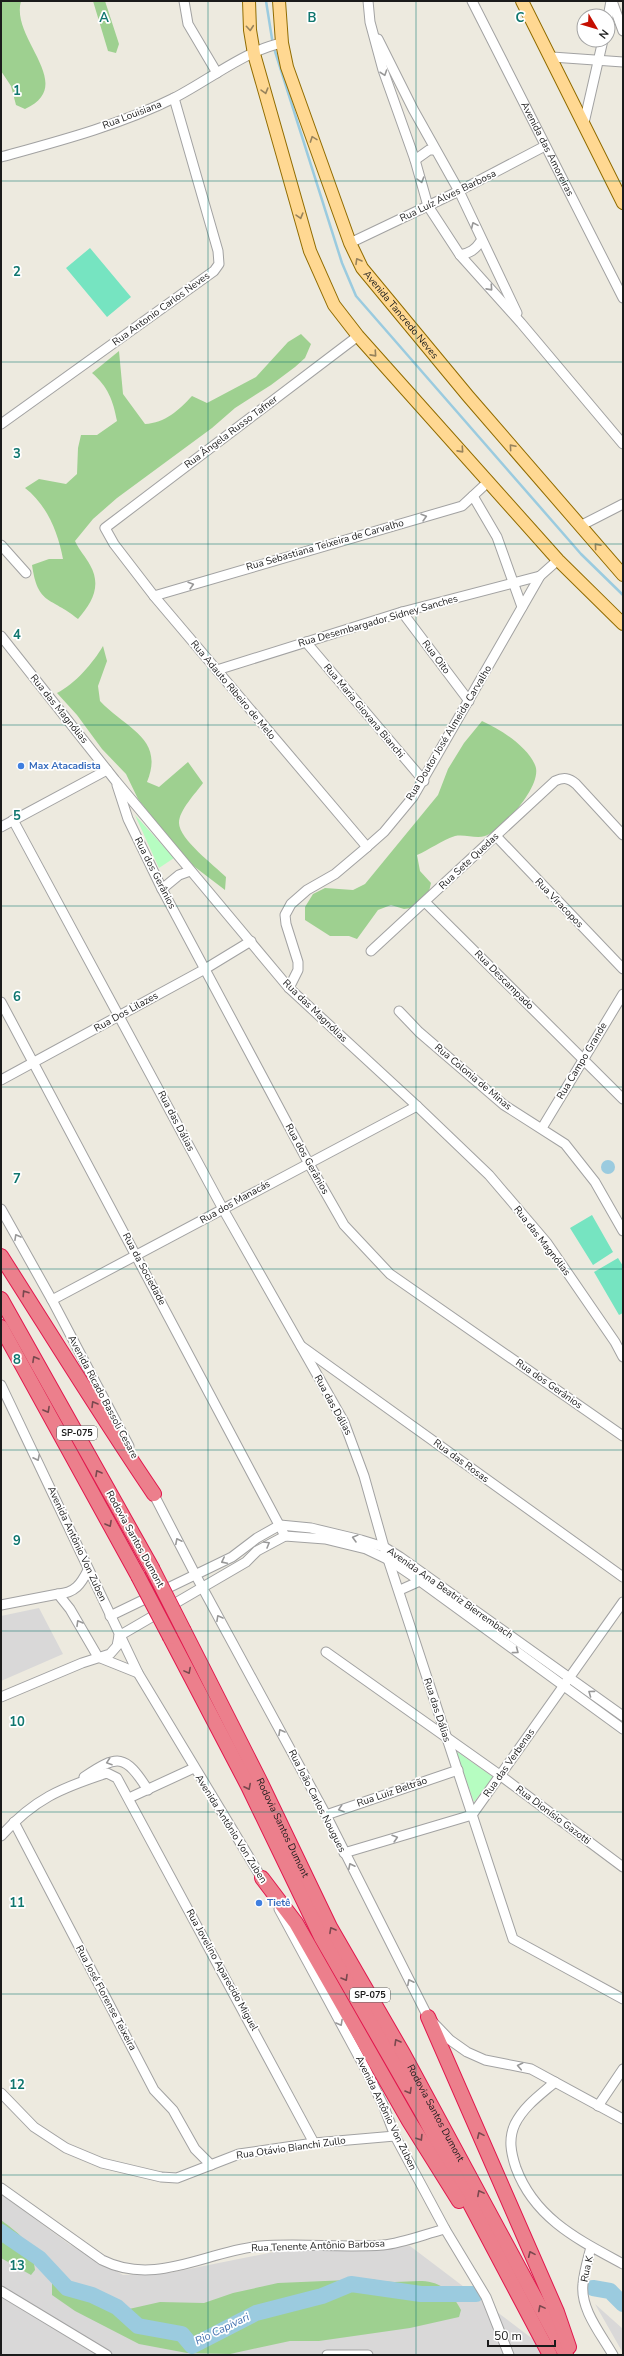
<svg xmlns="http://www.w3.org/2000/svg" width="624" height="2356" viewBox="0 0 624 2356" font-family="'Nunito Sans',sans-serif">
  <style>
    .residential { fill: #d9d8d8 }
    .forest { fill: #9ed090 }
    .park { fill: #b6fdc1 }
    .pitch { fill: #76e4c1 }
    .water { fill: #9bcbdf }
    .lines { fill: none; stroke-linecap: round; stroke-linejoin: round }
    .stream { stroke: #9bcbdf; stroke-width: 2.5 }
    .river { stroke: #9bcbdf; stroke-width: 16 }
    .minor-casing { stroke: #a2a2a2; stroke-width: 11 }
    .major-casing { stroke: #916c00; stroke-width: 14 }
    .highway-casing { stroke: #e1174d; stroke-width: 16 }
    .minor { stroke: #fff; stroke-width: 9 }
    .major { stroke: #ffd892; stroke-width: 12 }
    .highway { stroke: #ec7f8c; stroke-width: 14 }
    .highway-bridge-casing { stroke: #e1174d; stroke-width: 16; stroke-linecap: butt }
    .highway-bridge { stroke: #ec7f8c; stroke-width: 14 }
    .oneway { stroke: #98835c }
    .oneway2 { stroke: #989898 }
    .oneway3 { stroke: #79484e }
    .grid { fill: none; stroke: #0f766e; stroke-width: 1; stroke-opacity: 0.55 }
    .shop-dot { fill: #3f7fe0; stroke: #fff; stroke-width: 1.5 }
    .labels { text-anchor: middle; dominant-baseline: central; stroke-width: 3.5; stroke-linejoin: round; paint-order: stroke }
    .shield { fill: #fff; stroke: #5f5f5f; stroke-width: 1 }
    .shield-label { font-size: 9px; font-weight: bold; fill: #1b1b1b }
    .street-label { font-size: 10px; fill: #1b1b1b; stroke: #fff }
    .shop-label { font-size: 10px; font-weight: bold; fill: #366cbe; stroke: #fff; text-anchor: start }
    .water-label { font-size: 11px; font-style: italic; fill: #4271b0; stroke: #fff }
    .grid-label { font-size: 13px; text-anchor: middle; font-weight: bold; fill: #0f766e; stroke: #fff; stroke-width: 3.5; stroke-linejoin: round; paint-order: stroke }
  </style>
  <rect width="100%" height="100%" fill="#edeadf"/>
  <path class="residential" d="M 39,1608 L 63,1654 L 1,1681 L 1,1616 Z
    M 1,2194 L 69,2244 L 123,2275 L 169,2273 L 279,2251 L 410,2246 L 546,2349 L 549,2355 L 1,2355 Z
    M 595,2304 L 623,2329 L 623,2353 Z"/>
  <path class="forest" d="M 1,1 L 21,1 C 10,39 78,85 25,109 L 16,105 L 11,86 L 1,71 Z
    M 93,1 L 105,1 L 119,44 L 116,53 L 108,51 Z
    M 301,334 L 311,344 L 305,358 L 295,367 L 271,385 L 235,408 L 212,428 L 117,498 L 93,519 L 75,541 C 79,550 86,557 90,565 C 102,586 92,603 78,619 C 50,596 38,606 32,565 L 49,559 L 63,559 C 58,532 47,505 25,488 L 39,479 L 66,484 L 77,474 L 78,448 L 81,435 L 97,435 L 117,421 C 113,400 108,387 92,373 L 119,351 L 123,394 L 145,424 C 165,423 179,410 192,396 L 207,403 L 256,377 L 288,342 Z
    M 103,646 L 107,661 L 98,686 L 100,701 C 126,729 165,738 147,782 L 159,787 L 188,762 L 203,783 C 196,793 179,810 179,823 C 179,839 215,866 226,877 L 225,890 L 187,861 L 138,799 L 126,774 L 102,749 L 77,715 L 57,693 C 75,684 93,663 103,646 Z
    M 482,721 C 500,729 527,746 535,765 C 544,784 503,830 485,836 C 476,839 465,834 455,836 C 442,840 429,850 417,855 L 420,871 L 431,883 L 428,896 L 419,907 L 404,909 L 391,905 L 378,910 L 357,939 L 349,936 L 330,936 L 305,920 L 305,907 L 313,894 L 325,888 L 353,890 L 365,884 L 438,795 L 448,769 L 464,743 Z
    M 1,2220 C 22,2236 32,2242 35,2270 L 31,2275 L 1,2258 Z
    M 65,2278 L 103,2299 L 129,2309 L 160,2302 L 204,2303 L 233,2293 L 278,2283 L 372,2279 C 411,2290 436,2263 461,2310 L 459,2317 L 410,2328 L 319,2341 L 290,2341 L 230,2354 L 187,2353 L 139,2344 L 75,2311 L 52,2295 L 52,2281 Z"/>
  <path class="park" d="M 135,815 L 174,858 L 159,868 Z
    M 456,1751 L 493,1777 L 474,1802 Z"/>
  <path class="pitch" d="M 90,248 L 131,297 L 107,317 L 66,268 Z
    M 592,1215 L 613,1252 L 593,1265 L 570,1228 Z
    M 618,1258 L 623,1266 L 623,1313 L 619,1315 L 594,1272 Z"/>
  <path class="water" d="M601 1167a7 7 0 1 1 14 0a7 7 0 1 1-14 0Z"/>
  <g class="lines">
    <path class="stream" d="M 266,1 L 273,45 L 342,263 L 356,296 L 581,554 L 623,595"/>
    <path class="river" d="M 1,2232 L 39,2258 L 67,2288 L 92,2295 L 117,2307 L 138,2326 L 182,2334 L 192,2346 L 256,2313 L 322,2296 L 351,2284 L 421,2294 L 476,2294
      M 593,2288 L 610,2291 L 623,2304"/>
    <defs>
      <g id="minor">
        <path d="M 184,1 L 188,24 L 217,73"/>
        <path d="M 368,1 L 370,22 L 383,70 L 415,160 L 428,206 L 460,255 L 521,323 L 623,444"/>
        <path id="s1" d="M 472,1 L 623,298"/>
        <path d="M 612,1 L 623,31"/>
        <path d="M 608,17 L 611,1"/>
        <path d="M 378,39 L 413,109 L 459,191 L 517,313"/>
        <path d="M 552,57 L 623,62"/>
        <path d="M 584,123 L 603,40"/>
        <path d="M 1,157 C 59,141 120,125 174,98 C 206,82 246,50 282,43"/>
        <path d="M 415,160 L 429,150 L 435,150"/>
        <path d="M 350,243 L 459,191 L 545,146"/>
        <path d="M 460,255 C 470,253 475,250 481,241"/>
        <path d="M 358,336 L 105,528 L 114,544 L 154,596 L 367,847"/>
        <path d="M 1,424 L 214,271 L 219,264 L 218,251 L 174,98"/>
        <path d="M 473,496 L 497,537 L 522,607"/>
        <path d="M 580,526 L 623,504"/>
        <path d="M 1,545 L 26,573"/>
        <path d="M 154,596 L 462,506 L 489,481"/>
        <path d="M 402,612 L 469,701"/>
        <path d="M 1,636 L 115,780 L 289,988 L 417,1106 L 489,1175 L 547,1243 L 615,1342 L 623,1357"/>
        <path d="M 306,642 L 424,781"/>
        <path d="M 217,670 L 402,612 L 540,576"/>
        <path d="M 117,785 L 128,819 L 162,889 L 308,1162 L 344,1225 L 390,1274 L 623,1436"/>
        <path d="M 13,820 L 223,1209 L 344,1422 L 364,1476 L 384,1547 L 513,1939 L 623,1999"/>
        <path d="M 1,827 L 107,770"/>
        <path d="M 496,836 L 623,969"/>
        <path d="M 162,889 L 179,875 L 190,871"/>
        <path d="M 425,902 L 623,1099"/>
        <path d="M 371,951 L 555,781 C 564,777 569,778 576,784 L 623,835"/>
        <path d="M 289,988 L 298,970 L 298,962 L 286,924 L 285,915 L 291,904 L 307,890 L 335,874 L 367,847 L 384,832 L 413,797 L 540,576 L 558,560"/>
        <path d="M 1,1002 L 285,1536"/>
        <path d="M 399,1011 L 419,1032 L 504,1105 L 565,1144 L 595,1182 L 623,1231"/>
        <path d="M 1,1080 L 205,969 L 251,941"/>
        <path d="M 542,1128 L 623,994"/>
        <path d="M 1,1209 L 52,1300 L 129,1446"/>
        <path d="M 52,1300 L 417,1106"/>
        <path d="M 301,1346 L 623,1577"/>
        <path d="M 1,1385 L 138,1673 L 264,1882"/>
        <path d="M 152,1491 L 195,1574 L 326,1815 L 428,2017 L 450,2040 L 467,2052 L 485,2060 L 531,2069 L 623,2119"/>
        <path d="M 400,1590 L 420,1581"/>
        <path d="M 58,1594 C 75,1593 81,1584 88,1570"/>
        <path d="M 1,1605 L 58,1594 L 70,1609 L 98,1657"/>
        <path d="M 110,1616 L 232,1557 L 257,1538 L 280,1525 L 311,1528 L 361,1540 L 384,1547 L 400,1557 L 623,1716"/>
        <path d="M 119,1636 L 246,1562 L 257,1551 L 285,1536 L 325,1539 L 366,1549 L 389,1560 L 420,1581 L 623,1729"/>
        <path d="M 326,1652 L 501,1776 L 623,1867"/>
        <path d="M 98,1657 L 138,1673"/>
        <path d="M 1,1697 L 82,1663 L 110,1654 L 117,1646 L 119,1636"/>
        <path d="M 84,1777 C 118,1754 125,1754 148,1790"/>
        <path d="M 129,1798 L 194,1768"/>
        <path d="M 326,1815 L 458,1770"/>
        <path d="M 14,1822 L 154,2090 L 173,2110 L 195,2149 L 211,2165"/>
        <path d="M 1,1836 C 34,1799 61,1788 107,1773 L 117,1778 L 314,2143"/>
        <path d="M 344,1853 L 472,1815 L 623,1602"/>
        <path d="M 279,1909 L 366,2070 L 384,2107 L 395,2136 L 445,2229 L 486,2297 L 509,2355"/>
        <path d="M 555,2082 C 540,2095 524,2106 515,2124 C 508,2139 511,2153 516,2168 C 535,2219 579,2240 623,2264"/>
        <path d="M 1,2093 L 34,2127 L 66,2148 L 102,2163 L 161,2177 L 177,2178 L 239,2154 L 314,2143 L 395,2136"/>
        <path d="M 598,2106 L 623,2069"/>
        <path d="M 1,2188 L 102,2260 C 156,2287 206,2251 261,2246 C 301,2243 342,2248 383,2245 C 403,2243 425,2234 445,2229"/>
        <path d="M 591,2247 C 588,2259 584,2272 583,2284 C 580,2309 601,2334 613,2355"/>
        <path d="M 1,2291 L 107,2355"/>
        <path d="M 327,2355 L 368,2355"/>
      </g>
      <g id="major">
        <path d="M 249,1 L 250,30 L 254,54 L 310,251 L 334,305 L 358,336 L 558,560 L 623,624"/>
        <path id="s2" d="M 279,1 L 282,43 L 287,67 L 350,243 L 362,268 L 468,396 L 623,575"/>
        <path d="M 522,1 L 623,203"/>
      </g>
      <g id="highway">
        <path d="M 1,1256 C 52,1336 101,1416 154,1494"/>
        <path d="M 1,1299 L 152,1568"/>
        <path d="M 1,1327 L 138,1576"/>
        <path id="s3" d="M 184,1631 L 259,1779 L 330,1927 L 404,2055 L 566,2355"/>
        <path d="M 170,1637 L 248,1786 L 321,1937 L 422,2113 L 550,2355"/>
        <path d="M 262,1878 L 296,1923 L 409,2121 L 459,2201"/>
        <path d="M 428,2017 L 557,2312 L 569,2347"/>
      </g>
    </defs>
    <use href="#minor" class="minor-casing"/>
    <use href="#major" class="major-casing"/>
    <use href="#highway" class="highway-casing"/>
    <use href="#minor" class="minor"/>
    <use href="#major" class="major"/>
    <use href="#highway" class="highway"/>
    <defs>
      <path id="highway-bridge" d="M 152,1568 L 184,1631
        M 138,1576 L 170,1637"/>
    </defs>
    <use href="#highway-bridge" class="highway-bridge-casing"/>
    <use href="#highway-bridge" class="highway-bridge"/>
  </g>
  <defs><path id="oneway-chevron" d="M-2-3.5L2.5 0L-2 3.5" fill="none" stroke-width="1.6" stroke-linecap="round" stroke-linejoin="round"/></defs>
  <g class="oneway">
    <use href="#oneway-chevron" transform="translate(250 28) rotate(85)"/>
    <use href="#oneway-chevron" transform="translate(265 91) rotate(74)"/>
    <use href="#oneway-chevron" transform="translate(313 139) rotate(-110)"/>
    <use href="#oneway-chevron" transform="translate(300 216) rotate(74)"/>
    <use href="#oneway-chevron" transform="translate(358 261) rotate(-120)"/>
    <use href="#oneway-chevron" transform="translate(374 354) rotate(48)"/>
    <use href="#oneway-chevron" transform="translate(512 447) rotate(-131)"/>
    <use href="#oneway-chevron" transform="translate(461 450) rotate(48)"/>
    <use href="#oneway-chevron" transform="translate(597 546) rotate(-131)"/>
  </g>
  <g class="oneway2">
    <use href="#oneway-chevron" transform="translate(384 73) rotate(71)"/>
    <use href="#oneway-chevron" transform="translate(421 180) rotate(74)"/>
    <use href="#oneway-chevron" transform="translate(474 225) rotate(-114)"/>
    <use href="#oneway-chevron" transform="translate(490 288) rotate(48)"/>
    <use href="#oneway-chevron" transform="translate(424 517) rotate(-16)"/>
    <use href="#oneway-chevron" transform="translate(191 585) rotate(-16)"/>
    <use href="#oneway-chevron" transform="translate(17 1237) rotate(-119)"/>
    <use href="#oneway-chevron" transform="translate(37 1458) rotate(64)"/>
    <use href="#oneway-chevron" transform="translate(355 1538) rotate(-165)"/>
    <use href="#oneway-chevron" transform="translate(178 1541) rotate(-117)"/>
    <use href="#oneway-chevron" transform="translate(267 1544) rotate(-30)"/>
    <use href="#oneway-chevron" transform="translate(224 1561) rotate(153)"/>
    <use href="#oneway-chevron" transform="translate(219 1618) rotate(-119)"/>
    <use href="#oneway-chevron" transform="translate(79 1623) rotate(-120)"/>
    <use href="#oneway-chevron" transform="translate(516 1651) rotate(37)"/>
    <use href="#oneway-chevron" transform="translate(591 1693) rotate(-144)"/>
    <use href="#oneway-chevron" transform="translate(281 1732) rotate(-119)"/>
    <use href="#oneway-chevron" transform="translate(109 1762) rotate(161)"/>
    <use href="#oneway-chevron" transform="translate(341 1809) rotate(161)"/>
    <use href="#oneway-chevron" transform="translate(395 1838) rotate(-17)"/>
    <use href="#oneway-chevron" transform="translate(351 1866) rotate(-117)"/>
    <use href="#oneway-chevron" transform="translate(410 1982) rotate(-117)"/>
    <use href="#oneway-chevron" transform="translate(340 2023) rotate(61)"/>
    <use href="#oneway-chevron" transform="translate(520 2066) rotate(-168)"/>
  </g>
  <g class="oneway3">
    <use href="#oneway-chevron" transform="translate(25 1293) rotate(-123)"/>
    <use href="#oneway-chevron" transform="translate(35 1359) rotate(-119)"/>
    <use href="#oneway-chevron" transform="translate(94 1404) rotate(-121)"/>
    <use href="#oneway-chevron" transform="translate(47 1410) rotate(61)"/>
    <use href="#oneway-chevron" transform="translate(98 1473) rotate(-119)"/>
    <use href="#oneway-chevron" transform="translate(109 1524) rotate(61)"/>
    <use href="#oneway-chevron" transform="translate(188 1671) rotate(62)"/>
    <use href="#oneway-chevron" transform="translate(248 1787) rotate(63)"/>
    <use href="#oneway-chevron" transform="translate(332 1930) rotate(-119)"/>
    <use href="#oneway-chevron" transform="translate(345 1978) rotate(60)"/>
    <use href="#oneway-chevron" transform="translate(397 2042) rotate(-120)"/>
    <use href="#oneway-chevron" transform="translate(409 2091) rotate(60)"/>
    <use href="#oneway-chevron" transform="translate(480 2135) rotate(-114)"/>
    <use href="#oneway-chevron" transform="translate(420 2138) rotate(58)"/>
    <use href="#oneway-chevron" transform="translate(480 2193) rotate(-118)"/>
    <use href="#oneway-chevron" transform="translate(531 2254) rotate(-114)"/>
    <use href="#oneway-chevron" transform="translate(541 2308) rotate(-118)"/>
  </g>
  <path class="grid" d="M 208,1 L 208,2355M 416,1 L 416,2355M 1,181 L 623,181M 1,362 L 623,362M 1,544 L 623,544M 1,725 L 623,725M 1,906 L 623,906M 1,1087 L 623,1087M 1,1269 L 623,1269M 1,1450 L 623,1450M 1,1631 L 623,1631M 1,1812 L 623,1812M 1,1994 L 623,1994M 1,2175 L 623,2175"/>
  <g class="shop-dot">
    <circle cx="21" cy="766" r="4"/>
    <circle cx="259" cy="1903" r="4"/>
  </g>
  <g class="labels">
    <g class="shield">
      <rect x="57" y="1426" width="40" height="14" rx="3"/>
      <rect x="350" y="1988" width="40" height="14" rx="3"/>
    </g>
    <g class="shield-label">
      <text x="77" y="1433">SP-075</text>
      <text x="370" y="1995">SP-075</text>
    </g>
    <g class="street-label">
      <text transform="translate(132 115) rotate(-21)">Rua Louisiana</text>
      <text stroke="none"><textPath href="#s1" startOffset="166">Avenida das Amoreiras</textPath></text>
      <text transform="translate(448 196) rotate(-26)">Rua Luíz Alves Barbosa</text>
      <text transform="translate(161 309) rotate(-36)">Rua Antonio Carlos Neves</text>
      <text stroke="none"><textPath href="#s2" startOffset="342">Avenida Tancredo Neves</textPath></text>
      <text transform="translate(231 432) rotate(-37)">Rua Ângela Russo Tafner</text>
      <text transform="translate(325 545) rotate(-16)">Rua Sebastiana Teixeira de Carvalho</text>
      <text transform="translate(378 621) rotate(-16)">Rua Desembargador Sidney Sanches</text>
      <text transform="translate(436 657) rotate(53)">Rua Oito</text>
      <text transform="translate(233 690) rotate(50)">Rua Adauto Ribeiro de Melo</text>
      <text transform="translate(59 709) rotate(51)">Rua das Magnólias</text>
      <text transform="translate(364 711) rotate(50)">Rua Maria Giovana Bianchi</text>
      <text transform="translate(449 733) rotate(-59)">Rua Doutor José Almeida Carvalho</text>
      <text transform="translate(469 861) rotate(-43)">Rua Sete Quedas</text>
      <text transform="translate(155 873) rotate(63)">Rua dos Gerânios</text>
      <text transform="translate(559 903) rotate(46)">Rua Viracopos</text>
      <text transform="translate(504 980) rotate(45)">Rua Descampado</text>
      <text transform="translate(315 1011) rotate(44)">Rua das Magnólias</text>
      <text transform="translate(126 1012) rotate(-29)">Rua Dos Lilazes</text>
      <text transform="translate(582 1061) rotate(-59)">Rua Campo Grande</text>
      <text transform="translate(473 1077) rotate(40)">Rua Colonia de Minas</text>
      <text transform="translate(176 1121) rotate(62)">Rua das Dálias</text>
      <text transform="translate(307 1159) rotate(61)">Rua dos Gerânios</text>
      <text transform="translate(235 1202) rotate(-29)">Rua dos Manacás</text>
      <text transform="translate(542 1241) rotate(52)">Rua das Magnólias</text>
      <text transform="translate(144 1269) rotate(62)">Rua da Sociedade</text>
      <text transform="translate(549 1384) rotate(35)">Rua dos Gerânios</text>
      <text transform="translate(103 1397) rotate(62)">Avenida Ricado Bassoli Cesare</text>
      <text transform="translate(333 1405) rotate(61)">Rua das Dálias</text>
      <text transform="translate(461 1461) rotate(36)">Rua das Rosas</text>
      <text transform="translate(135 1539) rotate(61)">Rodovia Santos Dumont</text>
      <text transform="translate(77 1544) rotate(65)">Avenida Antônio Von Zuben</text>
      <text transform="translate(450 1593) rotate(35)">Avenida Ana Beatriz Bierrembach</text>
      <text transform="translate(437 1710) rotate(72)">Rua das Dálias</text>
      <text transform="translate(509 1763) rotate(-55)">Rua das Verbenas</text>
      <text transform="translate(392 1792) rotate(-19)">Rua Luiz Beltrão</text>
      <text transform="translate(317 1801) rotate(63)">Rua João Carlos Nougues</text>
      <text transform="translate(553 1815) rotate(37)">Rua Dionísio Gazotti</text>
      <text stroke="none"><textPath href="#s3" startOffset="220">Rodovia Santos Dumont</textPath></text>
      <text transform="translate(231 1829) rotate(58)">Avenida Antônio Von Zuben</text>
      <text transform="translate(222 1970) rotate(61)">Rua Jovelino Aparecido Miguel</text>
      <text transform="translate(106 1998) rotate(62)">Rua José Florense Teixeira</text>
      <text stroke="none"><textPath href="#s3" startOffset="544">Rodovia Santos Dumont</textPath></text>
      <text transform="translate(386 2113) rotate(64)">Avenida Antônio Von Zuben</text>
      <text transform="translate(291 2148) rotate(-8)">Rua Otávio Bianchi Zullo</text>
      <text transform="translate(318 2246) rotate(-2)">Rua Tenente Antônio Barbosa</text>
      <text transform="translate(587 2269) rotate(-78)">Rua K</text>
    </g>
    <g class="shop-label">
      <text x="29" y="766">Max Atacadista</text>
      <text x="267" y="1903">Tietê</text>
    </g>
    <g class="water-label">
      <text transform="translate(222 2329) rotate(-26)">Rio Capivari</text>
    </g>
  </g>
  <g class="grid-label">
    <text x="104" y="22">A</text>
    <text x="312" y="22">B</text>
    <text x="520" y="22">C</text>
    <text x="17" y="95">1</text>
    <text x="17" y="276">2</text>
    <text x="17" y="458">3</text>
    <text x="17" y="639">4</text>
    <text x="17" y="820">5</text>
    <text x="17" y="1001">6</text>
    <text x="17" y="1183">7</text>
    <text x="17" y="1364">8</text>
    <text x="17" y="1545">9</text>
    <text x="17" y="1726">10</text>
    <text x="17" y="1907">11</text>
    <text x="17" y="2089">12</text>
    <text x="17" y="2270">13</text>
  </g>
  <rect width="624" height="2356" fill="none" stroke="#1b1b1b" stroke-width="4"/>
  <g transform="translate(596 28) rotate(128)"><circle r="19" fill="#ffffff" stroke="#a4a4a4"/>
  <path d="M0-3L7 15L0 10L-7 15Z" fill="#c50e00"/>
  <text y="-6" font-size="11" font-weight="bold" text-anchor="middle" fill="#1b1b1b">N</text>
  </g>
  <path d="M488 2340v6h67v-6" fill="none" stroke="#1b1b1b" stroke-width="2"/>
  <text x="494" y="2340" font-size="12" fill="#1b1b1b" stroke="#ffffff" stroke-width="3" paint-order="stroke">50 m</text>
</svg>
